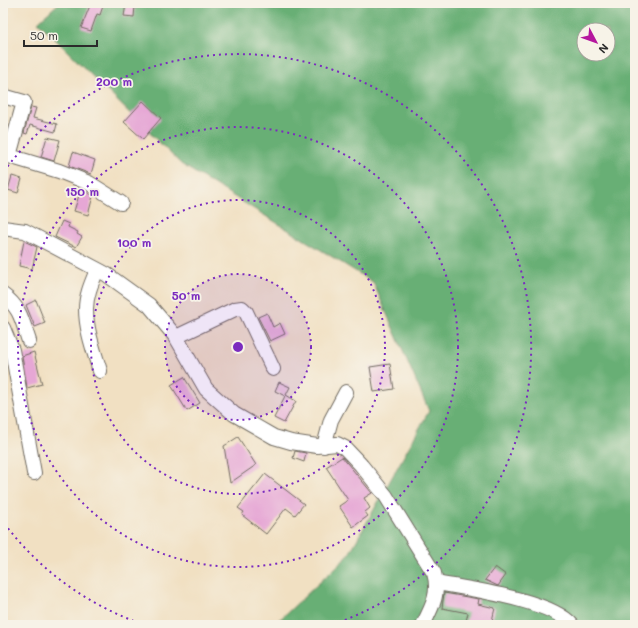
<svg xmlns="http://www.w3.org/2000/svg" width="638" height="628" viewBox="0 0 638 628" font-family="Mali,sans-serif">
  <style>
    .forest { fill: #68af75; stroke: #4a6d50; fill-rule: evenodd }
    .building { fill: #e6a7d5 }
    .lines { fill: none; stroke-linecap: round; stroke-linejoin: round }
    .minor-casing { stroke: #706a60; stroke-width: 16 }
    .minor { stroke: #fff; stroke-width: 14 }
    .ring { fill: none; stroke: #7b2cbf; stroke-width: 2; stroke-dasharray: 2 4 }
    .centre { fill: #7b2cbf; stroke: #f7f3e8; stroke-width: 2 }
    .ring-label { font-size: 12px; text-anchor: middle; font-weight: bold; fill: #7b2cbf; stroke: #f7f3e8; stroke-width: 3.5; stroke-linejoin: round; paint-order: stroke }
  </style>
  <rect width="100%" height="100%" fill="#f7f3e8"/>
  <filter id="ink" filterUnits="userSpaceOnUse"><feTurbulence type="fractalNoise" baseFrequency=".025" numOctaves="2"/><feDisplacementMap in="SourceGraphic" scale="8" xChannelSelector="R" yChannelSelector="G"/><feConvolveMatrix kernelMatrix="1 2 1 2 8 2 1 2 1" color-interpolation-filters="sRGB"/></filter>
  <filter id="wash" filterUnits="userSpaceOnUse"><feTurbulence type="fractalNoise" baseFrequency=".012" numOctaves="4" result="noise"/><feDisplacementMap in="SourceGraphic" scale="16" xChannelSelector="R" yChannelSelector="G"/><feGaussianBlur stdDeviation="0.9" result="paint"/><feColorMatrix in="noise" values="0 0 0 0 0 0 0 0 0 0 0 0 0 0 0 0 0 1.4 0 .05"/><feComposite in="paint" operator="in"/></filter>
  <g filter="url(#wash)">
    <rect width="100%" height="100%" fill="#f1e0c2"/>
    <path class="forest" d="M 59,3 L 635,3 L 635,625 L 274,625 L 348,556 L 429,411 L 373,282 L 181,164 L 38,22 ZM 584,30 L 608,30 L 608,54 L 584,54 Z"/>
    <g id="blocks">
      <path class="building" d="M 91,3 L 104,3 L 100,15 L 97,14 L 91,31 L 81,28 Z
        M 126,4 L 135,6 L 134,17 L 124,16 Z
        M 143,101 L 161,118 L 143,139 L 124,122 Z
        M 31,107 L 36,108 L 33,118 L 57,124 L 55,132 L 30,125 L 27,134 L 24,133 Z
        M 47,137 L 60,140 L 54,161 L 41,157 Z
        M 73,152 L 95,160 L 91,174 L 69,166 Z
        M 12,176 L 22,179 L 18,193 L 8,190 Z
        M 81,189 L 93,196 L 88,215 L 74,211 Z
        M 62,221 L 69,224 L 68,227 L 78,232 L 77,234 L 82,237 L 76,247 L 55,237 Z
        M 24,241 L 37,247 L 32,269 L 19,266 Z
        M 36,300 L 45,323 L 35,327 L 26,305 Z
        M 267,313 L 273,327 L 280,323 L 285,334 L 270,341 L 258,317 Z
        M 34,352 L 42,384 L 27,388 L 22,356 Z
        M 390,364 L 394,389 L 374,392 L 370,367 Z
        M 184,377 L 200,403 L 187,411 L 171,385 Z
        M 279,382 L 290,387 L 286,395 L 296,401 L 284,423 L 274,418 L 285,396 L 275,391 Z
        M 238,437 L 256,465 L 230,483 L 224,446 Z
        M 295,451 L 306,453 L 304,462 L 293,458 Z
        M 342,457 L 372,493 L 364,498 L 370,508 L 365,512 L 368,516 L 353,527 L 339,506 L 348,500 L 326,467 Z
        M 265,474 L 304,504 L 295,515 L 286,508 L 266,534 L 242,515 L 244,512 L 238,508 Z
        M 495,567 L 506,575 L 498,586 L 485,580 Z
        M 444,593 L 479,599 L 478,604 L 495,608 L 491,625 L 465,625 L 468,613 L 442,608 Z"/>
    </g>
  </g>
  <g filter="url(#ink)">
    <use href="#blocks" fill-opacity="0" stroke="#706a60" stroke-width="1"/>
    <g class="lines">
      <defs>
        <path id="minor" d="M 3,96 L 24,102 L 9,156
          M 3,157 L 9,156 L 59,171 L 89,183 L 121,203
          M 3,228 L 25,231 L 106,274 L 149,305 L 176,337 L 206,389 L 234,414 L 274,437 L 291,442 L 317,446 L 337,444 L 345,448 L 361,465 L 386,496 L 434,573 C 440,593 432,607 423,625
          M 97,270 C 92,282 86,295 86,309 C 86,330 94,351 100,371
          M 3,295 C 21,308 22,321 29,341
          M 3,328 L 12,350 L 34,473
          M 176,337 L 235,309 L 242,308 L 246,312 L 273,369
          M 324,446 L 331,420 L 346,392
          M 437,583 C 468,589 552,600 572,625"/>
      </defs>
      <use href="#minor" class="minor-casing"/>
      <use href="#minor" class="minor"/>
    </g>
  </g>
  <circle cx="238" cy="347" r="73" fill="#7b2cbf" fill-opacity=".12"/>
  <g class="ring">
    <circle cx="238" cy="347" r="73"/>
    <circle cx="238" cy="347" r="147"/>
    <circle cx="238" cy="347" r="220"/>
    <path d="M145 625A293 293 0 0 1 4 523M4 171A293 293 0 1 1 331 625"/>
  </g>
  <circle cx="238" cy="347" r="6" class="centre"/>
  <g class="ring-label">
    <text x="114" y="86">200 m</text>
    <text x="82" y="196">150 m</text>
    <text x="134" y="247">100 m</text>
    <text x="186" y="300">50 m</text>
  </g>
  <rect width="638" height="628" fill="none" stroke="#f7f3e8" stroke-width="16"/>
  <g transform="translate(596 42) rotate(131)"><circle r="19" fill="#f7f3e8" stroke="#a5a39c"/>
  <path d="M0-3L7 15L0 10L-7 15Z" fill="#b5179e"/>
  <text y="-6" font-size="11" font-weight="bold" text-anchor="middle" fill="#2b2b2b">N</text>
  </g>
  <path d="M24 40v6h73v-6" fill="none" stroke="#2b2b2b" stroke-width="2"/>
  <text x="30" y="40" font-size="12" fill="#2b2b2b" stroke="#f7f3e8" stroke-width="3" paint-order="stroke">50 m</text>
</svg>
